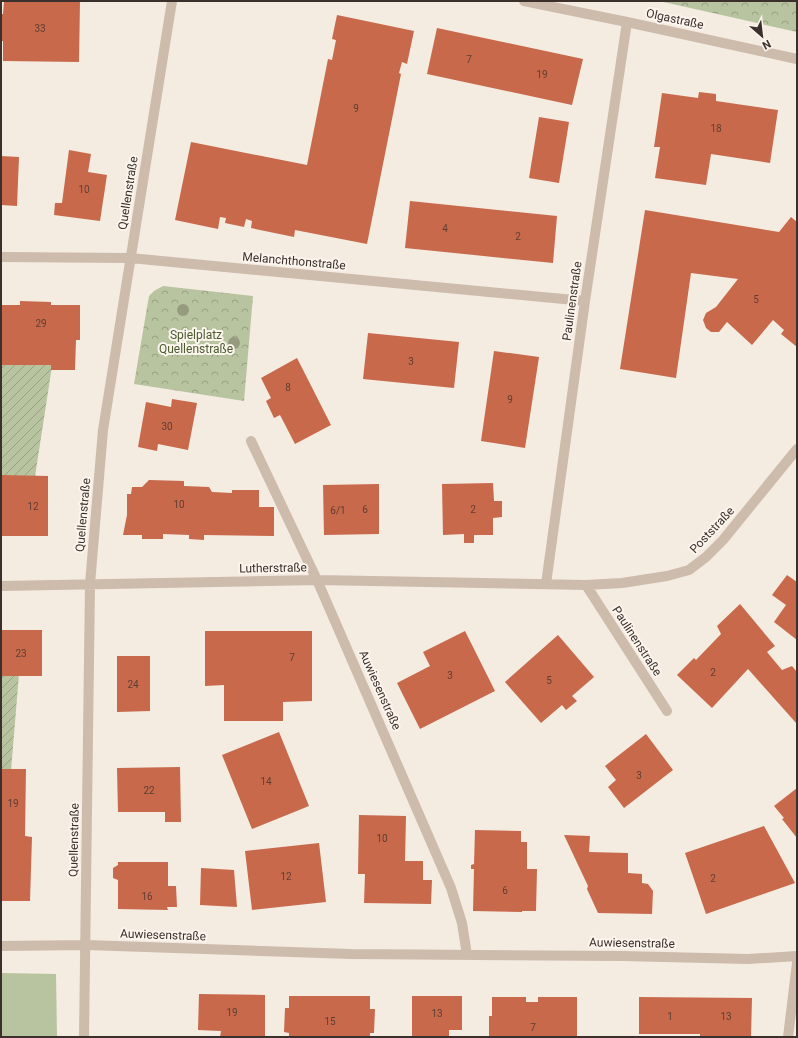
<svg xmlns="http://www.w3.org/2000/svg" width="798" height="1038" viewBox="0 0 798 1038" font-family="Roboto,sans-serif">
  <style>
    .grass { fill: #b8c4a0 }
    .park { fill: url(#park-crowns) }
    .garden { fill: url(#garden-furrows) }
    .building { fill: #c8694b }
    .lines { fill: none; stroke-linecap: round; stroke-linejoin: round }
    .minor { stroke: #cdbbac; stroke-width: 10 }
    .tree { fill: #969b7f }
    .labels { text-anchor: middle; dominant-baseline: central; stroke-width: 4; stroke-linejoin: round; paint-order: stroke }
    .number-label { font-size: 10px; fill: #5e3e33 }
    .street-label { font-size: 12px; fill: #3b302b; stroke: #fbf5ee }
    .park-label { font-size: 12px; fill: #4a5a2e; stroke: #fbf5ee }
  </style>
  <defs>
    <pattern id="park-crowns" width="20" height="18" patternUnits="userSpaceOnUse"><rect width="20" height="18" fill="#b8c4a0"/><path d="M2 6a3 3 0 1 1 6 0M12 15a3 3 0 1 1 6 0" fill="none" stroke="#97a083"/></pattern>
    <pattern id="garden-furrows" width="10" height="10" patternUnits="userSpaceOnUse"><rect width="10" height="10" fill="#b8c4a0"/><path d="M-1 1l2-2M0 10L10 0M9 11l2-2" fill="none" stroke="#97a083"/></pattern>
  </defs>
  <rect width="100%" height="100%" fill="#f4ebe1"/>
  <path class="grass" d="M 1,973 L 56,974 L 57,1037 L 1,1037 Z"/>
  <path class="park" d="M 659,1 L 797,1 L 797,32 Z
    M 163,286 L 253,296 L 244,401 L 134,384 L 149,296 L 154,291 Z"/>
  <path class="garden" d="M 1,324 L 58,327 L 30,509 L 1,509 Z
    M 21,650 L 3,867 L 1,867 L 1,651 Z"/>
  <path class="building" d="M 4,1 L 80,1 L 79,62 L 3,61 L 3,41 L 1,41 L 1,14 L 3,14 Z
    M 337,15 L 414,31 L 407,64 L 402,62 L 399,73 L 401,74 L 367,244 L 295,230 L 294,237 L 251,228 L 252,221 L 246,219 L 244,227 L 225,223 L 226,218 L 220,217 L 218,229 L 175,220 L 191,142 L 307,165 L 328,59 L 332,60 L 336,40 L 332,39 Z
    M 437,28 L 583,59 L 572,105 L 427,74 Z
    M 699,92 L 716,94 L 716,101 L 778,110 L 770,163 L 711,154 L 706,185 L 655,178 L 660,147 L 654,147 L 662,93 L 698,98 Z
    M 539,117 L 569,122 L 559,183 L 529,178 Z
    M 69,150 L 91,154 L 88,172 L 107,175 L 100,221 L 54,215 L 55,203 L 62,203 Z
    M 1,156 L 19,157 L 17,206 L 1,205 Z
    M 410,201 L 557,216 L 553,263 L 405,248 Z
    M 645,210 L 779,232 L 791,217 L 797,222 L 797,347 L 781,334 L 784,330 L 773,320 L 752,345 L 727,322 L 719,332 L 711,332 L 706,328 L 703,320 L 706,313 L 716,307 L 738,279 L 691,273 L 676,378 L 620,369 Z
    M 20,301 L 51,302 L 51,305 L 80,305 L 80,340 L 76,340 L 75,370 L 51,370 L 51,365 L 1,365 L 1,305 L 20,305 Z
    M 368,333 L 459,342 L 454,388 L 363,379 Z
    M 494,351 L 539,357 L 525,448 L 481,441 Z
    M 297,358 L 331,425 L 295,444 L 280,415 L 274,418 L 266,401 L 271,398 L 261,378 Z
    M 172,399 L 197,403 L 188,450 L 158,444 L 157,451 L 138,447 L 146,402 L 171,407 Z
    M 1,475 L 48,476 L 48,536 L 1,536 Z
    M 149,480 L 184,481 L 184,486 L 209,487 L 212,492 L 232,493 L 232,490 L 259,490 L 259,507 L 274,507 L 274,536 L 204,535 L 204,540 L 189,539 L 189,535 L 163,534 L 163,539 L 142,539 L 142,535 L 123,535 L 127,515 L 127,494 L 131,494 L 132,487 L 142,487 Z
    M 493,483 L 494,501 L 502,501 L 502,517 L 493,518 L 493,535 L 474,535 L 474,543 L 464,543 L 464,534 L 443,535 L 442,484 Z
    M 379,484 L 379,534 L 324,535 L 323,485 Z
    M 787,575 L 797,582 L 797,640 L 774,622 L 786,605 L 772,595 Z
    M 740,604 L 775,646 L 767,652 L 782,670 L 792,666 L 797,672 L 797,724 L 748,669 L 712,708 L 677,675 L 694,658 L 696,660 L 721,634 L 717,626 Z
    M 1,630 L 42,630 L 42,676 L 1,676 Z
    M 205,631 L 312,631 L 312,701 L 283,702 L 283,721 L 224,721 L 224,685 L 205,686 Z
    M 465,631 L 495,691 L 420,729 L 397,683 L 430,666 L 423,652 Z
    M 558,635 L 594,677 L 572,696 L 577,701 L 566,710 L 562,705 L 541,723 L 505,682 Z
    M 117,656 L 150,656 L 150,711 L 117,712 Z
    M 279,732 L 309,806 L 252,829 L 222,755 Z
    M 646,734 L 673,770 L 624,808 L 608,787 L 616,780 L 605,766 Z
    M 180,767 L 181,822 L 165,822 L 165,812 L 118,812 L 117,768 Z
    M 1,769 L 26,769 L 25,836 L 32,837 L 30,901 L 1,901 Z
    M 797,788 L 797,838 L 782,819 L 784,818 L 774,806 Z
    M 359,815 L 406,816 L 405,861 L 423,861 L 423,880 L 432,880 L 431,904 L 364,903 L 365,874 L 358,874 Z
    M 764,826 L 795,883 L 706,914 L 685,853 Z
    M 475,830 L 521,831 L 521,842 L 527,842 L 527,869 L 537,869 L 536,911 L 522,911 L 522,912 L 473,911 L 474,869 L 471,869 L 471,865 L 474,864 Z
    M 564,835 L 590,836 L 589,852 L 628,853 L 628,873 L 642,874 L 642,883 L 648,884 L 653,891 L 652,914 L 598,913 L 587,889 L 588,886 Z
    M 319,843 L 326,902 L 252,910 L 245,851 Z
    M 118,862 L 168,862 L 168,886 L 176,886 L 177,907 L 167,907 L 168,910 L 118,909 L 118,880 L 113,878 L 113,868 L 118,865 Z
    M 201,868 L 234,870 L 237,907 L 200,905 Z
    M 199,994 L 265,995 L 265,1037 L 220,1037 L 221,1031 L 198,1030 Z
    M 289,996 L 370,996 L 370,1009 L 375,1009 L 374,1033 L 370,1033 L 370,1037 L 289,1037 L 289,1033 L 284,1032 L 285,1008 L 289,1008 Z
    M 412,996 L 462,996 L 462,1030 L 449,1030 L 449,1037 L 412,1037 Z
    M 492,997 L 526,997 L 526,1002 L 538,1002 L 538,997 L 577,997 L 577,1037 L 489,1037 L 489,1016 L 492,1016 Z
    M 639,997 L 752,998 L 751,1037 L 700,1037 L 700,1034 L 639,1034 Z"/>
  <g class="lines">
    <path class="minor" d="M 524,1 L 627,22 L 797,59
      M 1,257 L 130,258 L 585,301
      M 251,441 L 317,580 L 451,888 L 462,923 L 467,955
      M 546,584 L 585,301 L 627,22
      M 586,585 L 667,711
      M 1,586 L 317,580 L 586,585 L 622,583 L 667,576 L 689,570 L 706,557 L 723,540 L 797,449
      M 1,946 L 86,945 L 351,954 L 622,956 L 748,959 L 797,956
      M 84,1037 L 90,584 L 103,430 L 172,1
      M 788,1037 L 797,963"/>
  </g>
  <g class="tree">
    <circle cx="183" cy="310" r="6"/>
    <circle cx="234" cy="343" r="6"/>
  </g>
  <g class="labels">
    <g class="number-label">
      <text x="40" y="28">33</text>
      <text x="469" y="59">7</text>
      <text x="542" y="74">19</text>
      <text x="356" y="108">9</text>
      <text x="716" y="128">18</text>
      <text x="84" y="189">10</text>
      <text x="445" y="228">4</text>
      <text x="518" y="236">2</text>
      <text x="756" y="299">5</text>
      <text x="41" y="323">29</text>
      <text x="411" y="361">3</text>
      <text x="288" y="387">8</text>
      <text x="510" y="399">9</text>
      <text x="167" y="426">30</text>
      <text x="179" y="504">10</text>
      <text x="33" y="506">12</text>
      <text x="365" y="509">6</text>
      <text x="473" y="509">2</text>
      <text x="338" y="510">6/1</text>
      <text x="21" y="653">23</text>
      <text x="292" y="657">7</text>
      <text x="713" y="672">2</text>
      <text x="450" y="675">3</text>
      <text x="549" y="680">5</text>
      <text x="133" y="684">24</text>
      <text x="639" y="775">3</text>
      <text x="266" y="781">14</text>
      <text x="149" y="790">22</text>
      <text x="13" y="803">19</text>
      <text x="382" y="838">10</text>
      <text x="286" y="876">12</text>
      <text x="713" y="878">2</text>
      <text x="505" y="890">6</text>
      <text x="147" y="896">16</text>
      <text x="232" y="1012">19</text>
      <text x="437" y="1013">13</text>
      <text x="670" y="1016">1</text>
      <text x="726" y="1016">13</text>
      <text x="330" y="1021">15</text>
      <text x="533" y="1027">7</text>
    </g>
    <g class="street-label">
      <text transform="translate(675 19) rotate(12)">Olgastraße</text>
      <text transform="translate(128 193) rotate(-81)">Quellenstraße</text>
      <text transform="translate(294 261) rotate(5)">Melanchthonstraße</text>
      <text transform="translate(572 301) rotate(-82)">Paulinenstraße</text>
      <text transform="translate(83 515) rotate(-85)">Quellenstraße</text>
      <text transform="translate(712 530) rotate(-47)">Poststraße</text>
      <text transform="translate(273 568) rotate(-1)">Lutherstraße</text>
      <text transform="translate(637 641) rotate(57)">Paulinenstraße</text>
      <text transform="translate(380 690) rotate(66)">Auwiesenstraße</text>
      <text transform="translate(74 840) rotate(-89)">Quellenstraße</text>
      <text transform="translate(163 935) rotate(2)">Auwiesenstraße</text>
      <text transform="translate(632 943) rotate(1)">Auwiesenstraße</text>
    </g>
    <g class="park-label">
      <text x="196" y="335">Spielplatz<tspan x="196" dy="14">Quellenstraße</tspan></text>
    </g>
  </g>
  <rect width="798" height="1038" fill="none" stroke="#3b302b" stroke-width="4"/>
  <g transform="translate(762 36) rotate(152)" stroke="#fbf5ee" stroke-width="3" paint-order="stroke">
  <path d="M0-3L7 15L0 10L-7 15Z" fill="#3b302b"/>
  <text y="-6" font-size="11" font-weight="bold" text-anchor="middle" fill="#3b302b">N</text>
  </g>
</svg>
